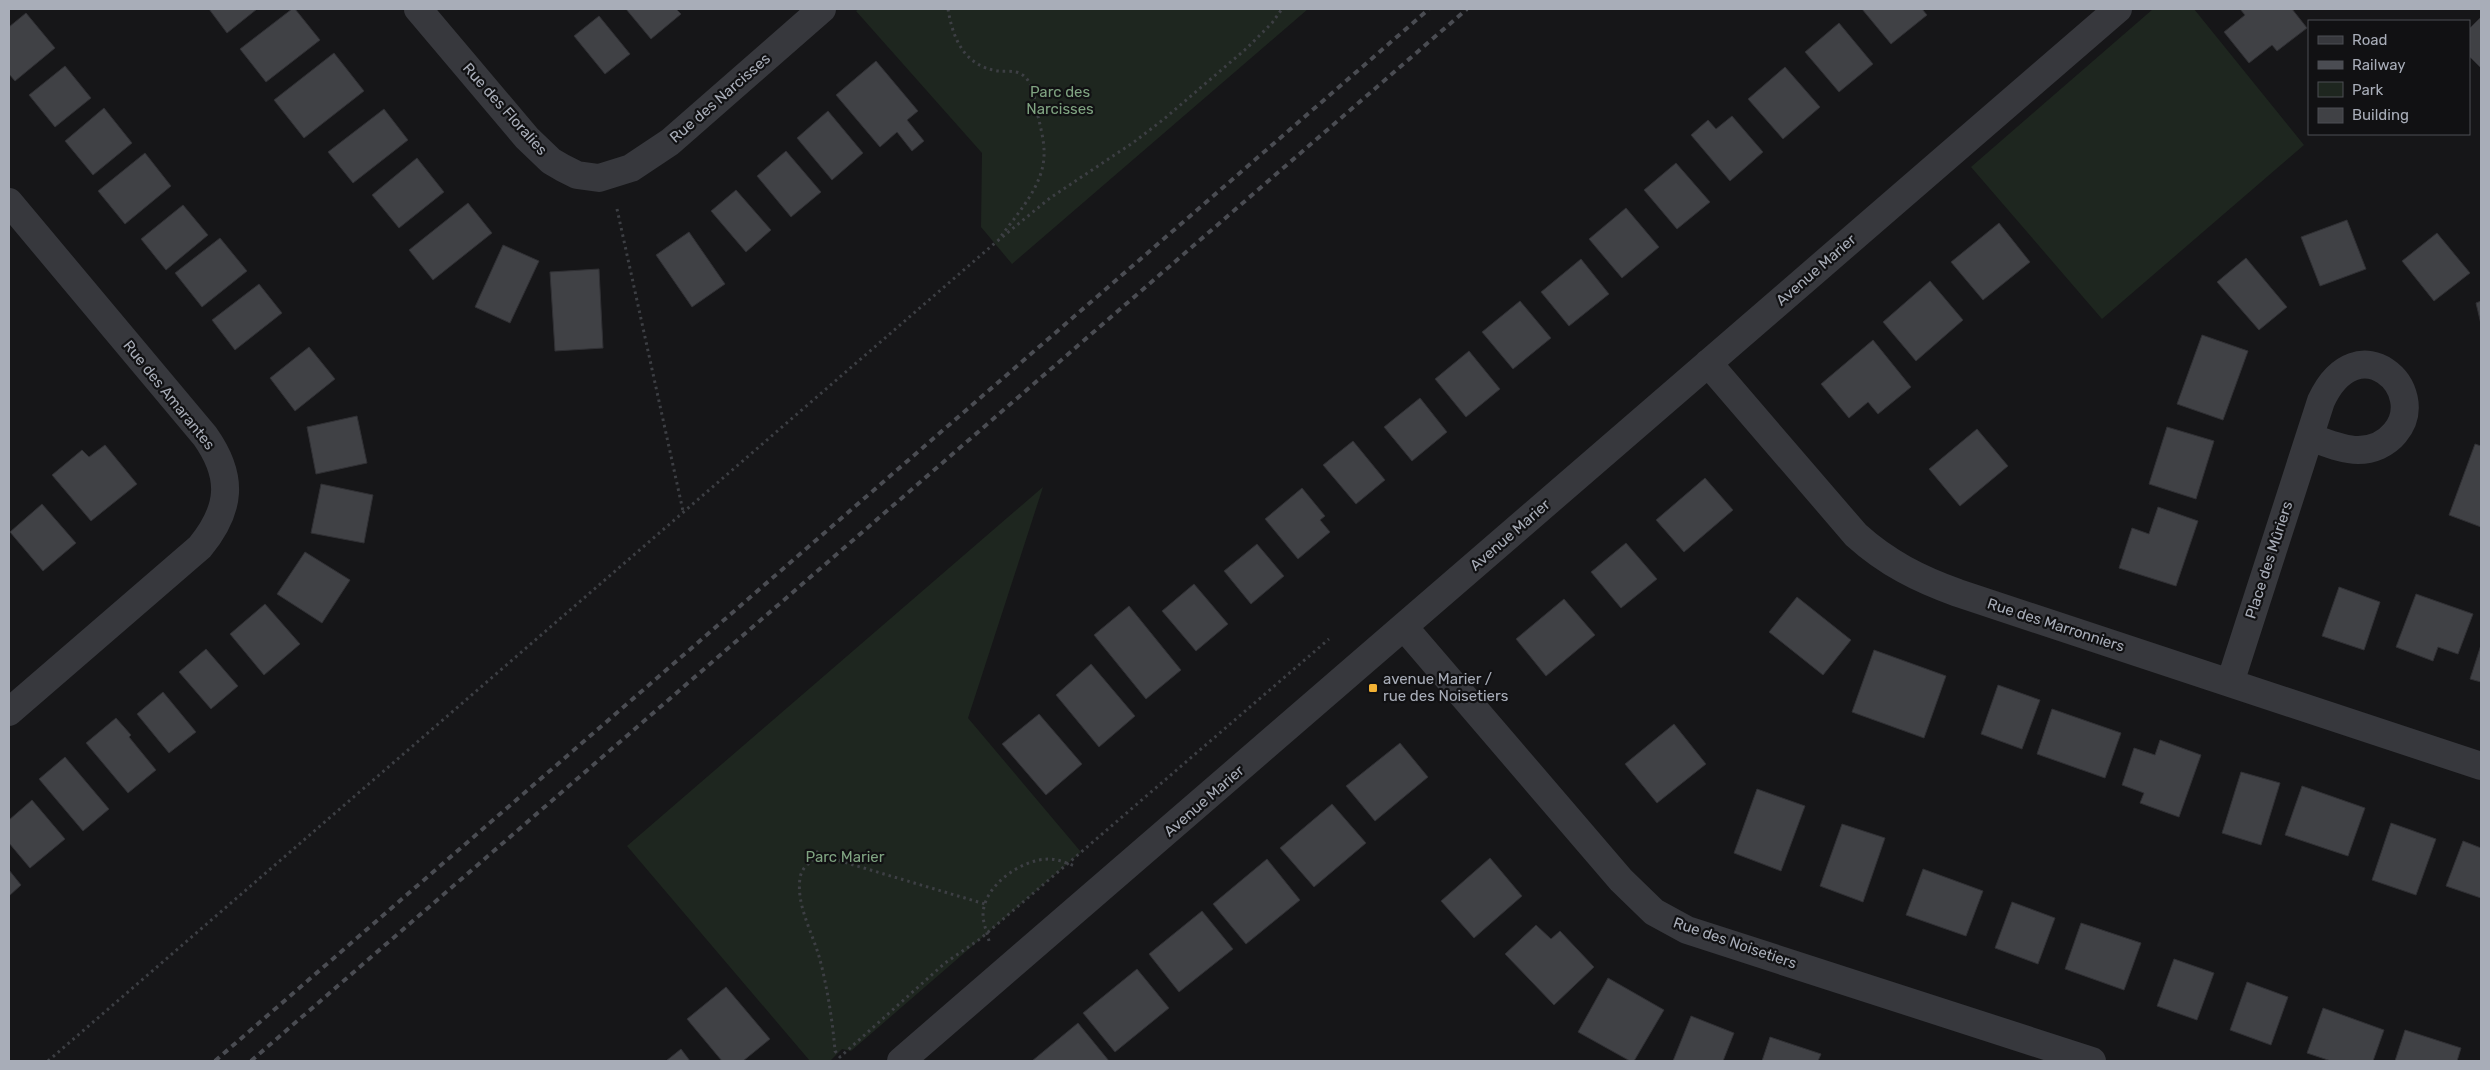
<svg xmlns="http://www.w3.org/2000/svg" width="2490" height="1070" viewBox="0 0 2490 1070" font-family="Rubik,sans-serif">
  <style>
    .green { fill: #1e261f }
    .building { fill: #404145; stroke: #303034 }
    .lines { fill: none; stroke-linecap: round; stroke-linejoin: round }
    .path { stroke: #3d3f44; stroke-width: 3; stroke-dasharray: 2.5 4; stroke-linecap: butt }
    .minor { stroke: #37383d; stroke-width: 28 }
    .rail { stroke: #4a4c52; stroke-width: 4; stroke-dasharray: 6 5; stroke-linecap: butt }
    .poi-dot { fill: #f2b134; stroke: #111113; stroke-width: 2 }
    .labels { text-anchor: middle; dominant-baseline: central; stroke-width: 4.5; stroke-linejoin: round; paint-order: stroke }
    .park-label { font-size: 15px; fill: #7fa381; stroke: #111113 }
    .street-label { font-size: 15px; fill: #a8adb8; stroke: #111113 }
    .poi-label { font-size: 15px; fill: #a8adb8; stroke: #111113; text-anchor: start }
  </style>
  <rect width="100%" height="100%" fill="#161618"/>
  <path class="green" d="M 859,9 L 1308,9 L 1012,264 L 981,227 L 982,153 L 856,11 Z
    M 2153,9 L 2194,9 L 2304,145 L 2102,319 L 1971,167 Z
    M 1043,487 L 968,718 L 1081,852 L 851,1051 L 842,1049 L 830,1061 L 810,1061 L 627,846 Z"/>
  <path class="building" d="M 209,9 L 257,9 L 227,33 Z
    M 292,9 L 295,9 L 320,40 L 266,82 L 240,49 Z
    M 626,9 L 676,9 L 681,14 L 651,39 Z
    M 1862,9 L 1922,9 L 1927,15 L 1891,44 Z
    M 2240,9 L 2292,9 L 2307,28 L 2277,51 L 2272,45 L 2249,63 L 2224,32 L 2245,15 Z
    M 26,13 L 55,48 L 15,81 L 9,74 L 9,27 Z
    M 599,16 L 630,54 L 605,74 L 574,36 Z
    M 2481,17 L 2481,68 L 2469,56 L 2469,29 Z
    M 1839,23 L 1873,64 L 1839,92 L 1805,52 Z
    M 334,53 L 364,91 L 304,138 L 274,100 Z
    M 876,61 L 918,111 L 907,120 L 924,141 L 912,151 L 897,132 L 880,147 L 836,95 Z
    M 65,66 L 91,98 L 55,127 L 29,95 Z
    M 1785,67 L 1820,107 L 1783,139 L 1748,99 Z
    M 104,108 L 132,143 L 93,175 L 65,141 Z
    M 384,109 L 408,140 L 353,183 L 328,152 Z
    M 828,111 L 863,153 L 832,180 L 797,138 Z
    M 1732,116 L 1763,152 L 1730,181 L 1691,135 L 1708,120 L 1716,129 Z
    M 786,151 L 821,192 L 791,217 L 757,176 Z
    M 145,153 L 171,186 L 125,224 L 98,191 Z
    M 417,158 L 444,192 L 399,228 L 372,195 Z
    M 1676,163 L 1710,202 L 1677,229 L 1644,190 Z
    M 736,190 L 771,230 L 746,252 L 711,211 Z
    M 468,203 L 492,233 L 433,280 L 409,250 Z
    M 183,205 L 208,235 L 166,270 L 141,239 Z
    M 1626,208 L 1659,247 L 1622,278 L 1589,239 Z
    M 2347,220 L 2366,269 L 2320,286 L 2301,237 Z
    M 1999,223 L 2030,262 L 1983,300 L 1951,262 Z
    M 689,232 L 725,284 L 692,307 L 656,255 Z
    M 2437,233 L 2470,273 L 2434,301 L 2402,261 Z
    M 220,238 L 247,271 L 202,307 L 175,273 Z
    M 503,245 L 539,261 L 510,323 L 475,307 Z
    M 2246,258 L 2287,307 L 2259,330 L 2217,282 Z
    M 1581,259 L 1609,294 L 1569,326 L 1541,292 Z
    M 599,269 L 603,348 L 555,351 L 550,272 Z
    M 1930,281 L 1963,320 L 1916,361 L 1883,322 Z
    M 259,284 L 282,313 L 235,350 L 212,320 Z
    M 1520,301 L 1551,338 L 1513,369 L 1482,332 Z
    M 2481,301 L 2481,324 L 2476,303 Z
    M 2202,335 L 2248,351 L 2223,420 L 2177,404 Z
    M 1873,340 L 1911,387 L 1878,414 L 1868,402 L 1849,418 L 1821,384 Z
    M 309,347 L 335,379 L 295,411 L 270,378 Z
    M 1469,351 L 1500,389 L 1466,417 L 1435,379 Z
    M 1420,398 L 1447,432 L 1412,461 L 1384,427 Z
    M 357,416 L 367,463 L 316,474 L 307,427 Z
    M 2167,427 L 2214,441 L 2196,499 L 2149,484 Z
    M 1977,429 L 2008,466 L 1960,506 L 1929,469 Z
    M 1353,441 L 1385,480 L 1356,504 L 1323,465 Z
    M 2475,444 L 2481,446 L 2481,527 L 2449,515 Z
    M 105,445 L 137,484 L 91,521 L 52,475 L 82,450 L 89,457 Z
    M 1705,478 L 1733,510 L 1684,552 L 1656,520 Z
    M 321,484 L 373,495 L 364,543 L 311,533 Z
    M 1302,488 L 1325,516 L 1320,520 L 1330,532 L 1298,559 L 1265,519 Z
    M 42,504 L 76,543 L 43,571 L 10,532 Z
    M 2158,507 L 2198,521 L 2176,586 L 2119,568 L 2132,528 L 2149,534 Z
    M 1626,543 L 1657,579 L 1621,608 L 1591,572 Z
    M 1257,544 L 1284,576 L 1251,604 L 1224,571 Z
    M 305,552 L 350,580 L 322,623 L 277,594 Z
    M 1194,584 L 1228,624 L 1196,651 L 1162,611 Z
    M 2339,587 L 2380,602 L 2364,650 L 2322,636 Z
    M 2416,594 L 2473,614 L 2458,654 L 2438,647 L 2433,661 L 2396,647 Z
    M 1797,597 L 1851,640 L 1823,675 L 1769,632 Z
    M 1564,599 L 1595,635 L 1546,676 L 1516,639 Z
    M 265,604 L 300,644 L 264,675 L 230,634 Z
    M 1129,606 L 1181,670 L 1146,699 L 1094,635 Z
    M 2481,645 L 2481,682 L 2470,679 Z
    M 206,649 L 238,686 L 211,709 L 179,672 Z
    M 1874,650 L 1946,676 L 1924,738 L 1852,712 Z
    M 1091,664 L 1135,716 L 1099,747 L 1056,695 Z
    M 1998,685 L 2040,700 L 2022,749 L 1981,734 Z
    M 163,692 L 196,732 L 169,753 L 137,714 Z
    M 2052,709 L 2121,733 L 2105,778 L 2037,754 Z
    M 1039,714 L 1082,764 L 1046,795 L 1002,744 Z
    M 116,718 L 131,735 L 129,737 L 156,770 L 128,793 L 86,743 Z
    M 1674,724 L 1706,764 L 1657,803 L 1625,764 Z
    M 2160,740 L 2201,755 L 2179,817 L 2140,803 L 2144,793 L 2122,785 L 2134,748 L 2155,755 Z
    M 1400,743 L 1428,777 L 1375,821 L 1346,786 Z
    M 65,757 L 109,809 L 83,831 L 39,779 Z
    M 2241,772 L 2280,783 L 2261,845 L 2222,833 Z
    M 2302,786 L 2365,808 L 2348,856 L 2285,835 Z
    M 1757,789 L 1805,806 L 1781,871 L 1734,853 Z
    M 32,800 L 65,839 L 30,868 L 9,843 L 9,820 Z
    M 1332,804 L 1366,843 L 1314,887 L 1280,848 Z
    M 2391,823 L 2436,839 L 2416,895 L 2372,880 Z
    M 1842,824 L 1885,838 L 1863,902 L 1820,886 Z
    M 2463,841 L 2481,848 L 2481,898 L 2446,886 Z
    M 1490,858 L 1522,896 L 1474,938 L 1441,901 Z
    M 1267,859 L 1300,900 L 1246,944 L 1213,904 Z
    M 1923,869 L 1983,891 L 1966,936 L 1906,915 Z
    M 9,870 L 21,885 L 9,896 Z
    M 2012,902 L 2055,918 L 2038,964 L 1995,948 Z
    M 1202,911 L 1233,949 L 1179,992 L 1149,954 Z
    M 2081,923 L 2141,943 L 2124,990 L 2065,969 Z
    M 1536,925 L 1551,939 L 1560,931 L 1594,967 L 1554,1005 L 1505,954 Z
    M 2174,959 L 2214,973 L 2197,1020 L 2157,1006 Z
    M 1137,969 L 1169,1008 L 1115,1052 L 1083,1013 Z
    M 1608,978 L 1664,1010 L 1634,1061 L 1630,1061 L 1578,1032 Z
    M 2247,982 L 2288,997 L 2271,1045 L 2230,1030 Z
    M 726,987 L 770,1039 L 743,1061 L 722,1061 L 687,1019 Z
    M 2323,1008 L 2384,1030 L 2373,1061 L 2331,1061 L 2307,1053 Z
    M 1691,1016 L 1734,1033 L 1723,1061 L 1673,1061 Z
    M 1078,1023 L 1109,1061 L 1032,1061 Z
    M 2405,1030 L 2461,1048 L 2457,1061 L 2395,1061 Z
    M 1770,1037 L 1821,1054 L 1818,1061 L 1762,1061 Z
    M 681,1049 L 690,1061 L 666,1061 Z"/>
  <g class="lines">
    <path class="path" d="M 948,9 C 953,40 965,66 998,71 C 1005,72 1015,70 1021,74 C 1032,80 1034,95 1036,107 C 1039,122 1045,141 1044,156 C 1043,187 1016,215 999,239
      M 617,209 L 683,511
      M 816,851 L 820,855 C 811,862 802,866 800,878 C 796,906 813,933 820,960 C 827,986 833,1024 835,1051 L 840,1057 L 945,963 L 980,939 L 1329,639
      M 820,855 L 985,904
      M 989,941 C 987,932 983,923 983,914 C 984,885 1022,859 1049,859 C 1058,859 1066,863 1075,866
      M 48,1061 L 995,243 L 1050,198 L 1134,142 L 1164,119 L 1247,48 L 1272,23 L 1282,9"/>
    <path class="minor" d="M 418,9 L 527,138 L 551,161 L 563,168 L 577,175 L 599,178 L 631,168 L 670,142 L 822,9
      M 9,202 L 205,436 C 234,477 231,509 200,547 L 9,712
      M 1708,363 L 1856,535 C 1887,563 1919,579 1958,593 L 2481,766
      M 1404,627 L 1621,880 L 1654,912 L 1687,930 L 2092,1061
      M 2230,683 L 2321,401 C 2358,322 2431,390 2395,433 C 2386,444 2372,450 2358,450 C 2342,450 2325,442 2310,437
      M 901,1061 L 2118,9"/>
    <path class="rail" d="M 215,1061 L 1429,9
      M 251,1061 L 1467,9"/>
  </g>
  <rect class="poi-dot" x="1368" y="683" width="10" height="10" rx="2.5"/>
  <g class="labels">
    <g class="park-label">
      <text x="1060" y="92">Parc des<tspan x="1060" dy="17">Narcisses</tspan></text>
      <text x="845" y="857">Parc Marier</text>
    </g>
    <g class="street-label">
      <text transform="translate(720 98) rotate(-41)">Rue des Narcisses</text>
      <text transform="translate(505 109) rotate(48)">Rue des Floralies</text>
      <text transform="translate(1816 270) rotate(-41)">Avenue Marier</text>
      <text transform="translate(169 395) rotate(51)">Rue des Amarantes</text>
      <text transform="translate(1510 535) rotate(-41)">Avenue Marier</text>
      <text transform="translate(2269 560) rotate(-72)">Place des Mûriers</text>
      <text transform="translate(2056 625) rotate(18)">Rue des Marronniers</text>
      <text transform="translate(1204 801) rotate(-41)">Avenue Marier</text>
      <text transform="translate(1735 943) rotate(19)">Rue des Noisetiers</text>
    </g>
    <g class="poi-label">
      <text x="1383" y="679">avenue Marier /<tspan x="1383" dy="17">rue des Noisetiers</tspan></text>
    </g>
  </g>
  <rect width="2490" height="1070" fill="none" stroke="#a8adb8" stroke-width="20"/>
  <rect x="2308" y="20" width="162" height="115" fill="#111113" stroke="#4d4f55"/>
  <rect x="2318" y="36" width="25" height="8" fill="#37383d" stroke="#4d4f55"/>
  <text x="2352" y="45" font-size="15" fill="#a8adb8">Road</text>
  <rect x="2318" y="61" width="25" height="8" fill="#4a4c52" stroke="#4d4f55"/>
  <text x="2352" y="70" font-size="15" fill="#a8adb8">Railway</text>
  <rect x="2318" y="82" width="25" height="15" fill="#1e261f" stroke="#4d4f55"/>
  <text x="2352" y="95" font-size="15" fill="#a8adb8">Park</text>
  <rect x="2318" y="108" width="25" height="15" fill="#404145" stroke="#4d4f55"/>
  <text x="2352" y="120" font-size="15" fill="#a8adb8">Building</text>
</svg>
